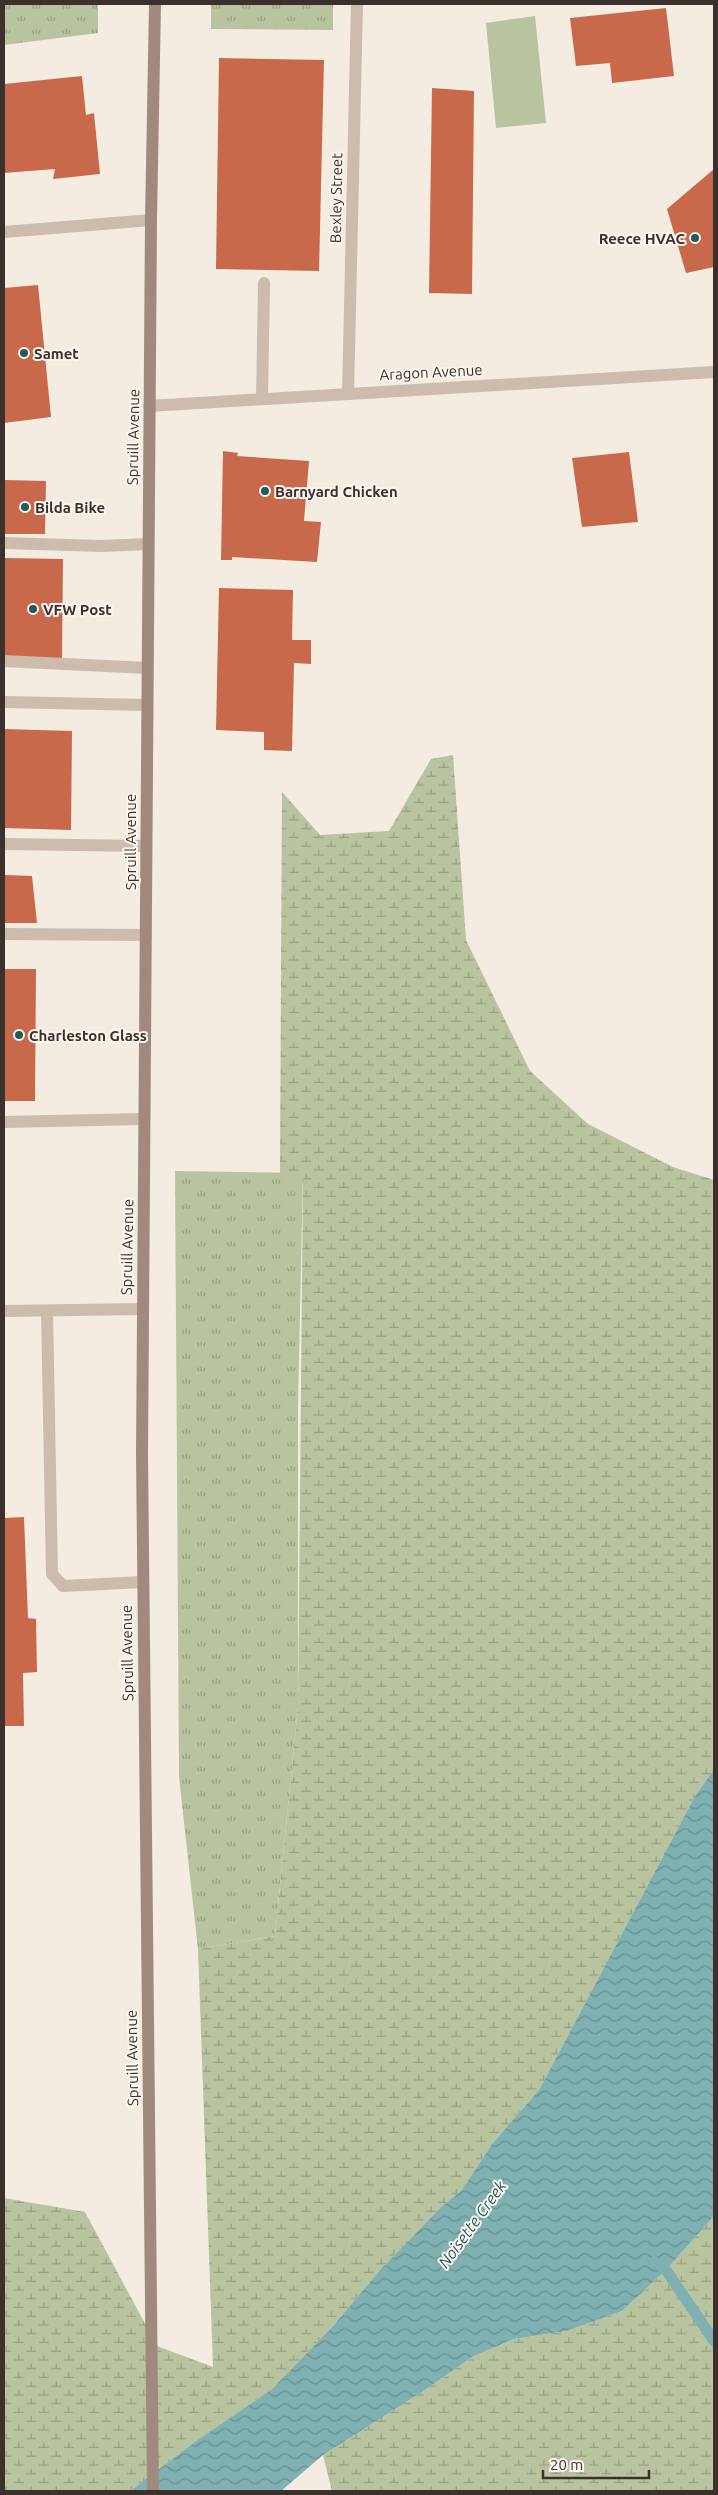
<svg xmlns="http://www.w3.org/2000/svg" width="718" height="2495" viewBox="0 0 718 2495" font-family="Ubuntu,sans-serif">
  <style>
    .grass { fill: url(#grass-tufts) }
    .wetland { fill: url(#wetland-marsh) }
    .garden { fill: #b8c4a0 }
    .water { fill: url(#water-waves) }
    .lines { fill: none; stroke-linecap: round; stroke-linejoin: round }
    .stream { stroke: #7fb0b2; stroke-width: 11 }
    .building { fill: #c8694b }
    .lane { stroke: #cdbbac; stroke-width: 12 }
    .street { stroke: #cdbbac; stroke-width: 12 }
    .secondary { stroke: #a18a7d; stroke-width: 12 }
    .poi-dot { fill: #1f5a5e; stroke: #fbf5ee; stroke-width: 2 }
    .labels { text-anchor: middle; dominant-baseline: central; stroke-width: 4; stroke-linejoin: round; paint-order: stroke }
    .street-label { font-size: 15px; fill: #3b302b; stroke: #fbf5ee }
    .poi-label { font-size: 15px; font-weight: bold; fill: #3b302b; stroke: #fbf5ee; text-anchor: start }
    .water-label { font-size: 16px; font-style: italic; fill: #1f5a5e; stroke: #fbf5ee }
  </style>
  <defs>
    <pattern id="grass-tufts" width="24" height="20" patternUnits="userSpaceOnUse" patternTransform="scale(1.25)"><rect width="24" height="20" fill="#b8c4a0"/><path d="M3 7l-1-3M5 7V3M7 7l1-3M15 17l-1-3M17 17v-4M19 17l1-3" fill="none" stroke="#97a083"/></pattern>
    <pattern id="wetland-marsh" width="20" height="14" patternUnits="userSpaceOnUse" patternTransform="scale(1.25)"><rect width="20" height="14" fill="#b8c4a0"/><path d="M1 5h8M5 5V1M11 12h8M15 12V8" fill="none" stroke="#97a083"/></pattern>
    <pattern id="water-waves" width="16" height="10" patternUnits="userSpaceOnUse" patternTransform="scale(1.25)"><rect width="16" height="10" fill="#7fb0b2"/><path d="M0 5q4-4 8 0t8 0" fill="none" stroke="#699091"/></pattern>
  </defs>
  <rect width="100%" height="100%" fill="#f4ebe1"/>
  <path class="grass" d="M 4,4 L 98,4 L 98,33 L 4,45 Z
    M 211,4 L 333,4 L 333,30 L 211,29 Z
    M 175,1171 L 303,1173 L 298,1406 L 298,1707 L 275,1936 L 198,1949 L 179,1777 Z"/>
  <path class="wetland" d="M 453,755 L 466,940 L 530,1071 L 588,1124 L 673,1167 L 714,1180 L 714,1769 L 695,1796 L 539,2090 L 492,2144 L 461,2191 L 441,2207 L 380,2270 L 333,2326 L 272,2389 L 199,2439 L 130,2491 L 4,2491 L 4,2198 L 85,2212 L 157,2346 L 213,2367 L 198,1949 L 275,1936 L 298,1707 L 303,1174 L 280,1173 L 282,792 L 320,835 L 389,831 L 431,759 Z
    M 714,2216 L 714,2491 L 332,2491 L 323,2455 L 428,2388 L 472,2357 L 514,2339 L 567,2331 L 622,2311 L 666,2270 Z"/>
  <path class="garden" d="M 535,16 L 546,123 L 496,128 L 486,23 Z"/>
  <path class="water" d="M 714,1769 L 714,2216 L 666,2270 L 622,2311 L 567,2331 L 514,2339 L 472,2357 L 428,2388 L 323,2455 L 281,2491 L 130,2491 L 199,2439 L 272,2389 L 333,2326 L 380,2270 L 441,2207 L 461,2191 L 492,2144 L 539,2090 L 695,1796 Z"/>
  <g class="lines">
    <path class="stream" d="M 654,2262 L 666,2270 L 714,2341"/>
  </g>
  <path class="building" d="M 666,8 L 674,76 L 612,83 L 610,63 L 576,66 L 570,18 Z
    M 219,58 L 324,60 L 319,271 L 216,269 Z
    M 82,76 L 86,115 L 94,113 L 100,174 L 53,179 L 55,169 L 4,173 L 4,84 Z
    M 432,88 L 474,91 L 472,294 L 429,293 Z
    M 714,169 L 714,267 L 686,273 L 667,209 Z
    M 38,285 L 51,417 L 4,423 L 4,288 Z
    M 223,451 L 238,453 L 237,456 L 309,461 L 304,521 L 321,522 L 317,562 L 232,557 L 232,560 L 221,560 Z
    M 629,452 L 638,522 L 582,527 L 572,458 Z
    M 4,480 L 46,481 L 45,534 L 4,534 Z
    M 4,558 L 63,559 L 62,658 L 4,658 Z
    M 219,588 L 293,590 L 292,640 L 311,640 L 311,664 L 294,663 L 292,751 L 264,750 L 264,732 L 216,730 Z
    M 4,729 L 72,731 L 71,830 L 4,828 Z
    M 4,875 L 32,876 L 37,923 L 4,923 Z
    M 4,969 L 36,969 L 35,1101 L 4,1101 Z
    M 24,1517 L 28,1618 L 36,1619 L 37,1672 L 23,1673 L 24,1726 L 4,1726 L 4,1518 Z"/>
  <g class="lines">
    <path class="lane" d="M 4,232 L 151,220
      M 262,399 L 264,283
      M 4,543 L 102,546 L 148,544
      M 4,661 L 147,668
      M 4,702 L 147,705
      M 4,844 L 146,846
      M 4,934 L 146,935
      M 4,1122 L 144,1119
      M 4,1311 L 142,1309
      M 47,1311 L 52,1574 L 63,1586 L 143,1582"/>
    <path class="street" d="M 348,394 L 357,4
      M 149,406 L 714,372"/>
    <path class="secondary" d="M 153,2491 L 142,1455 L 151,220 L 155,4"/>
  </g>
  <g class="poi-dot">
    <circle cx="695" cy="238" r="5"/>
    <circle cx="24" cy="353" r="5"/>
    <circle cx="265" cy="491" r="5"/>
    <circle cx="25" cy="507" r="5"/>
    <circle cx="33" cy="609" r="5"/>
    <circle cx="19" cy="1035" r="5"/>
  </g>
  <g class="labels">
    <g class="street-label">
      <text transform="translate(336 198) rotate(-89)">Bexley Street</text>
      <text transform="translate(431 372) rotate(-3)">Aragon Avenue</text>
      <text transform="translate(133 437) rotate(-89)">Spruill Avenue</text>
      <text transform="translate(130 842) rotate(-90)">Spruill Avenue</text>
      <text transform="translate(127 1247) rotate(-89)">Spruill Avenue</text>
      <text transform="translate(127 1653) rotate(-91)">Spruill Avenue</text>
      <text transform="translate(132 2058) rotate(-91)">Spruill Avenue</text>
    </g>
    <g class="poi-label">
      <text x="685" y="238" text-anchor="end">Reece HVAC</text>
      <text x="34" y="353">Samet</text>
      <text x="275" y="491">Barnyard Chicken</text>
      <text x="35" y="507">Bilda Bike</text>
      <text x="43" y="609">VFW Post</text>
      <text x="29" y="1035">Charleston Glass</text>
    </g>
    <g class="water-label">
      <text transform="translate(472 2224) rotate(-54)">Noisette Creek</text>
    </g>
  </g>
  <rect width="718" height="2495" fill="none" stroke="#3b302b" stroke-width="10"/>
  <path d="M543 2470v8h106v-8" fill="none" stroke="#3b302b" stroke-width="2.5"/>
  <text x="550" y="2470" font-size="15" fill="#3b302b" stroke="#fbf5ee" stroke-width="4" paint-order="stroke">20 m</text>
</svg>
